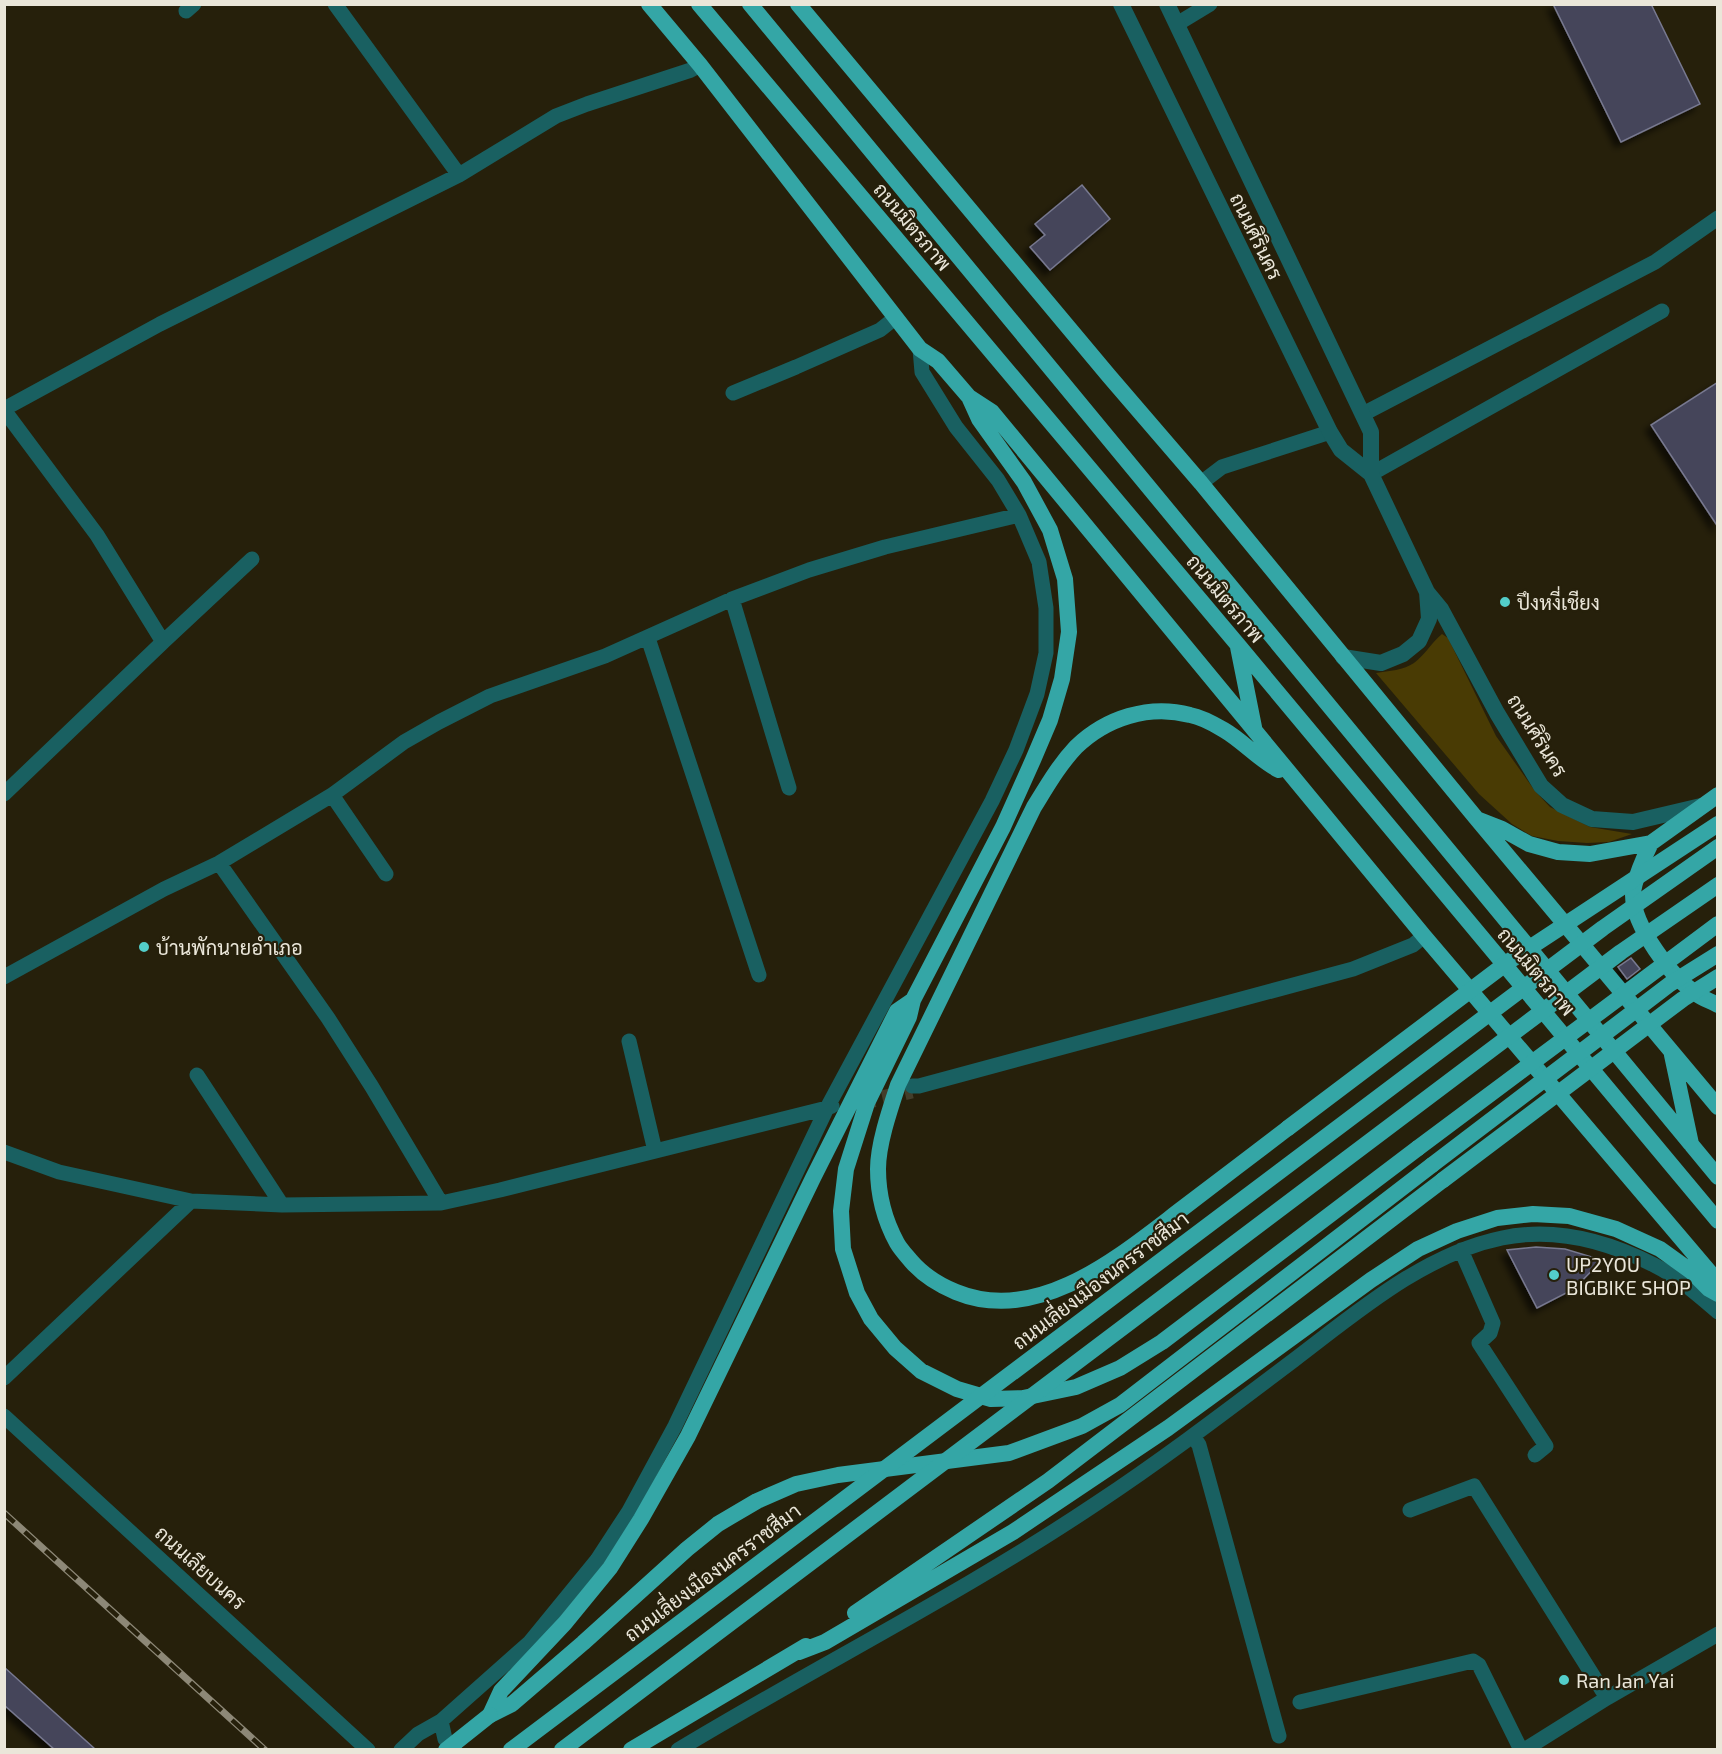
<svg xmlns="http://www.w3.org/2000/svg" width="1722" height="1754" viewBox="0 0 1722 1754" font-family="'Exo 2',Sarabun,sans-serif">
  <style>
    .green { fill: #493b04 }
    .building { fill: #44455a; stroke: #787990; stroke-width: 1.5; filter: url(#shadow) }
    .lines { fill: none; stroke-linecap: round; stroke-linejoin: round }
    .minor-tunnel { stroke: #433e2a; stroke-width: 15; stroke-dasharray: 15 8; stroke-linecap: butt }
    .minor { stroke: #196061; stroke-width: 15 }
    .tertiary { stroke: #196061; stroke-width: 16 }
    .trunk { stroke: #34a6a6; stroke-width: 16 }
    .rail-casing { stroke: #8d8877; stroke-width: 7 }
    .rail { stroke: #26200b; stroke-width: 4.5; stroke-dasharray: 14; stroke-linecap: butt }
    .trunk-bridge { stroke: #34a6a6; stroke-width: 16 }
    .poi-dot { fill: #53cdc9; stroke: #26200b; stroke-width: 2 }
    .labels { text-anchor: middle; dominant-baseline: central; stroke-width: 4.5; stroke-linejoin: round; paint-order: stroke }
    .street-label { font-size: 20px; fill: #eae6d9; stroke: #26200b }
    .poi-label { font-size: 20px; fill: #eae6d9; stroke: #26200b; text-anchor: start }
  </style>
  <defs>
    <filter id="shadow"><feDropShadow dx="-5.5" dy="5.5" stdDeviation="3" flood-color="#0009"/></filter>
  </defs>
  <rect width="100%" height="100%" fill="#26200b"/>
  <path class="green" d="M 1442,634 L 1448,638 L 1496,736 L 1535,791 L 1550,807 L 1590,827 L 1632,834 L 1609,842 L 1587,843 L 1558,841 L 1532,836 L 1512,824 L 1479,794 L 1376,673 C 1389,671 1404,670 1414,663 C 1425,655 1431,643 1442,634 Z"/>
  <path class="building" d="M 1553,4 L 1651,4 L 1700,104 L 1621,142 Z
    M 1082,185 L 1110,219 L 1050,270 L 1030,247 L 1045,235 L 1035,224 Z
    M 1718,382 L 1718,527 L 1651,425 Z
    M 1631,958 L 1640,969 L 1627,979 L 1618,967 Z
    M 1536,1247 L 1565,1249 L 1602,1260 L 1574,1289 L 1537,1308 L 1507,1250 Z
    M 4,1667 L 95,1749 L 54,1749 L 4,1705 Z"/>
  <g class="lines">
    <path class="minor-tunnel" d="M 860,1103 L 912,1091"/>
    <path class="minor" d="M 335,4 L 459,175
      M 186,11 L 194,4
      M 1177,24 L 1210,4
      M 733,393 L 796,367 L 880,330 L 895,318
      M 4,409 L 160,324 L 459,175 L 556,116 L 587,104 L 691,70 L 700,65
      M 4,410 L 97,535 L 163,642 L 4,794
      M 1363,414 L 1655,262 L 1718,218
      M 1371,474 L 1662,311
      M 1201,483 L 1222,467 L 1330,432
      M 732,599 L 789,788
      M 648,638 L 759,975
      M 163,642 L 252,559
      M 332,795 L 386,874
      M 219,863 L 328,1018 L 372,1087 L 441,1203
      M 4,977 L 164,889 L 219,863 L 332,795 L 404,742 L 439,722 L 490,696 L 605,656 L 732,599 L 809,570 L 885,547 L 1019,515
      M 629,1041 L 655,1151
      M 197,1075 L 282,1205
      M 912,1086 L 919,1086 L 1353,969 L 1413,945 L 1424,936
      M 4,1152 L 59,1172 L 191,1201 L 282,1205 L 441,1203 L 500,1190 L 827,1108 L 832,1106
      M 1461,1250 L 1493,1323 L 1490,1333 L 1479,1343 L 1546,1446 L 1535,1455
      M 4,1378 L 191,1201
      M 4,1416 L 368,1750
      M 1193,1436 L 1199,1445 L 1279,1736
      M 1410,1510 L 1474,1486 L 1607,1698
      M 1300,1702 L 1473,1661 L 1479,1665 L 1521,1750
      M 441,1721 L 445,1739 L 455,1750
      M 401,1750 L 418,1734 L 441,1721 L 530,1642 L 597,1560 L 629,1511 L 675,1426 L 827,1108 L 992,801 L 1016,750 L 1037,694 L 1046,653 L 1046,608 L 1039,562 L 1019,515 L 998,480 L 956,427 L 922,372 L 920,349
      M 678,1750 C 817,1666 963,1593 1097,1503 C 1165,1458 1229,1409 1294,1360 C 1356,1313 1424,1254 1502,1238 C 1554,1227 1607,1241 1654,1265 C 1678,1277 1698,1295 1718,1312
      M 1524,1750 L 1607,1698 L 1718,1634"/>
    <path class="tertiary" d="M 1121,4 L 1330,432 L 1341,450 L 1371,474
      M 1167,4 L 1371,432 L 1371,474 L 1427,592 L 1441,609 L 1497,713 L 1541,786 L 1562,805 L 1592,819 L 1633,822 L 1701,806
      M 1343,657 L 1381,663 L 1403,654 L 1419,641 L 1429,619 L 1427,592"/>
    <path class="trunk" d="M 649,4 L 700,65 L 920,349 L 938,361 L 969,397 L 992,412 L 1424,936 L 1718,1282
      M 699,4 L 1238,645 L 1718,1221
      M 750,4 L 1718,1177
      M 798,4 L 1109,376 L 1201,483 L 1476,818 L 1718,1107
      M 969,397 L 979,419 L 1024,482 L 1050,530 L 1065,579 L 1069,632 L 1062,679 L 1050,720 L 1033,760 L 1003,827 L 913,1000 L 909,1017 L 867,1103 L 846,1169 L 841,1211 L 843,1249 L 857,1293 L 871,1319 L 895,1348 L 921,1371 L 957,1389 L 991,1399 L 1023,1398 L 1076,1387 L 1120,1368 L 1162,1342 L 1418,1148
      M 1238,647 L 1254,727
      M 1279,770 C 1259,760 1243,741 1224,730 C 1214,724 1201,717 1190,715 C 1149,704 1106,718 1076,747 C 1059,765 1047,786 1034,807 L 898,1085 C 890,1109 878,1144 878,1169 C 878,1195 885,1221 897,1243 C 901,1250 907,1256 911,1261 C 923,1275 939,1285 956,1292 C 1039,1326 1121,1255 1183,1208 C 1218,1181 1253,1155 1288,1128
      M 1479,820 L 1502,829 L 1529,844 L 1558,852 L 1590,854 L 1651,843 L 1718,795
      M 1651,843 C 1645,855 1633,882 1633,895 C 1633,926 1672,978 1697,994 C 1703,999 1711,1001 1718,1005
      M 1672,1055 L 1691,1144
      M 855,1613 L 1048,1481 L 1443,1180
      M 799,1652 L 825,1642 L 1013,1532 L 1168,1428 L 1371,1280 L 1418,1249 L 1457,1231 L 1497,1218 L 1533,1214 L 1569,1216 L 1616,1229 L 1660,1249 L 1692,1272 L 1709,1289 L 1718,1294
      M 490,1715 L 512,1704 L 583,1643 L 687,1549 L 718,1524 L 757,1501 L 796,1484 L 838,1475 L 1009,1453 L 1082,1426 L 1120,1405 L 1432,1165
      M 490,1715 L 501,1691 L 565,1623 L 610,1568 L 641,1519 L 688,1436 L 813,1178 L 897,1011 L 913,1000
      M 631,1750 L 806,1646"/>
    <defs>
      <path id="rail" d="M 4,1513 L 265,1750"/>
    </defs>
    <use href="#rail" class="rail-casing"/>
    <use href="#rail" class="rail"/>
    <path class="trunk-bridge" d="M 1288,1128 L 1508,962 L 1718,824
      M 1418,1148 L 1718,924
      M 1432,1165 L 1670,984 L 1718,954
      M 1443,1180 L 1683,999 L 1718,977
      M 446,1750 L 490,1715
      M 511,1750 L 1603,928 L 1718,847
      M 562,1750 L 1621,952 L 1718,885"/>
  </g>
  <g class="poi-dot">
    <circle cx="1505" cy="602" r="6"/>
    <circle cx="144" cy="947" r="6"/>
    <circle cx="1554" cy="1275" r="6"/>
    <circle cx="1564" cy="1680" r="6"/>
  </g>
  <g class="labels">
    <g class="street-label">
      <text transform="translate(913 226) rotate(50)">ถนนมิตรภาพ</text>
      <text transform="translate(1257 236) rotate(64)">ถนนศิรินคร</text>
      <text transform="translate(1226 598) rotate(50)">ถนนมิตรภาพ</text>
      <text transform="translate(1538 735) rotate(58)">ถนนศิรินคร</text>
      <text transform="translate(1537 971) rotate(50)">ถนนมิตรภาพ</text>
      <text transform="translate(1100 1280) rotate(-37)">ถนนเลี่ยงเมืองนครราชสีมา</text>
      <text transform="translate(201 1567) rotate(42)">ถนนเลียบนคร</text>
      <text transform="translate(712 1572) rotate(-37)">ถนนเลี่ยงเมืองนครราชสีมา</text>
    </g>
    <g class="poi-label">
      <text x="1517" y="602">ปึงหงี่เชียง</text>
      <text x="156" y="947">บ้านพักนายอำเภอ</text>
      <text x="1566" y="1264">UP2YOU<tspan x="1566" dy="23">BIGBIKE SHOP</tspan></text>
      <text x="1576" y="1680">Ran Jan Yai</text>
    </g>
  </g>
  <rect width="1722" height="1754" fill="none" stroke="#eae6d9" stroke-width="12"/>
</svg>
